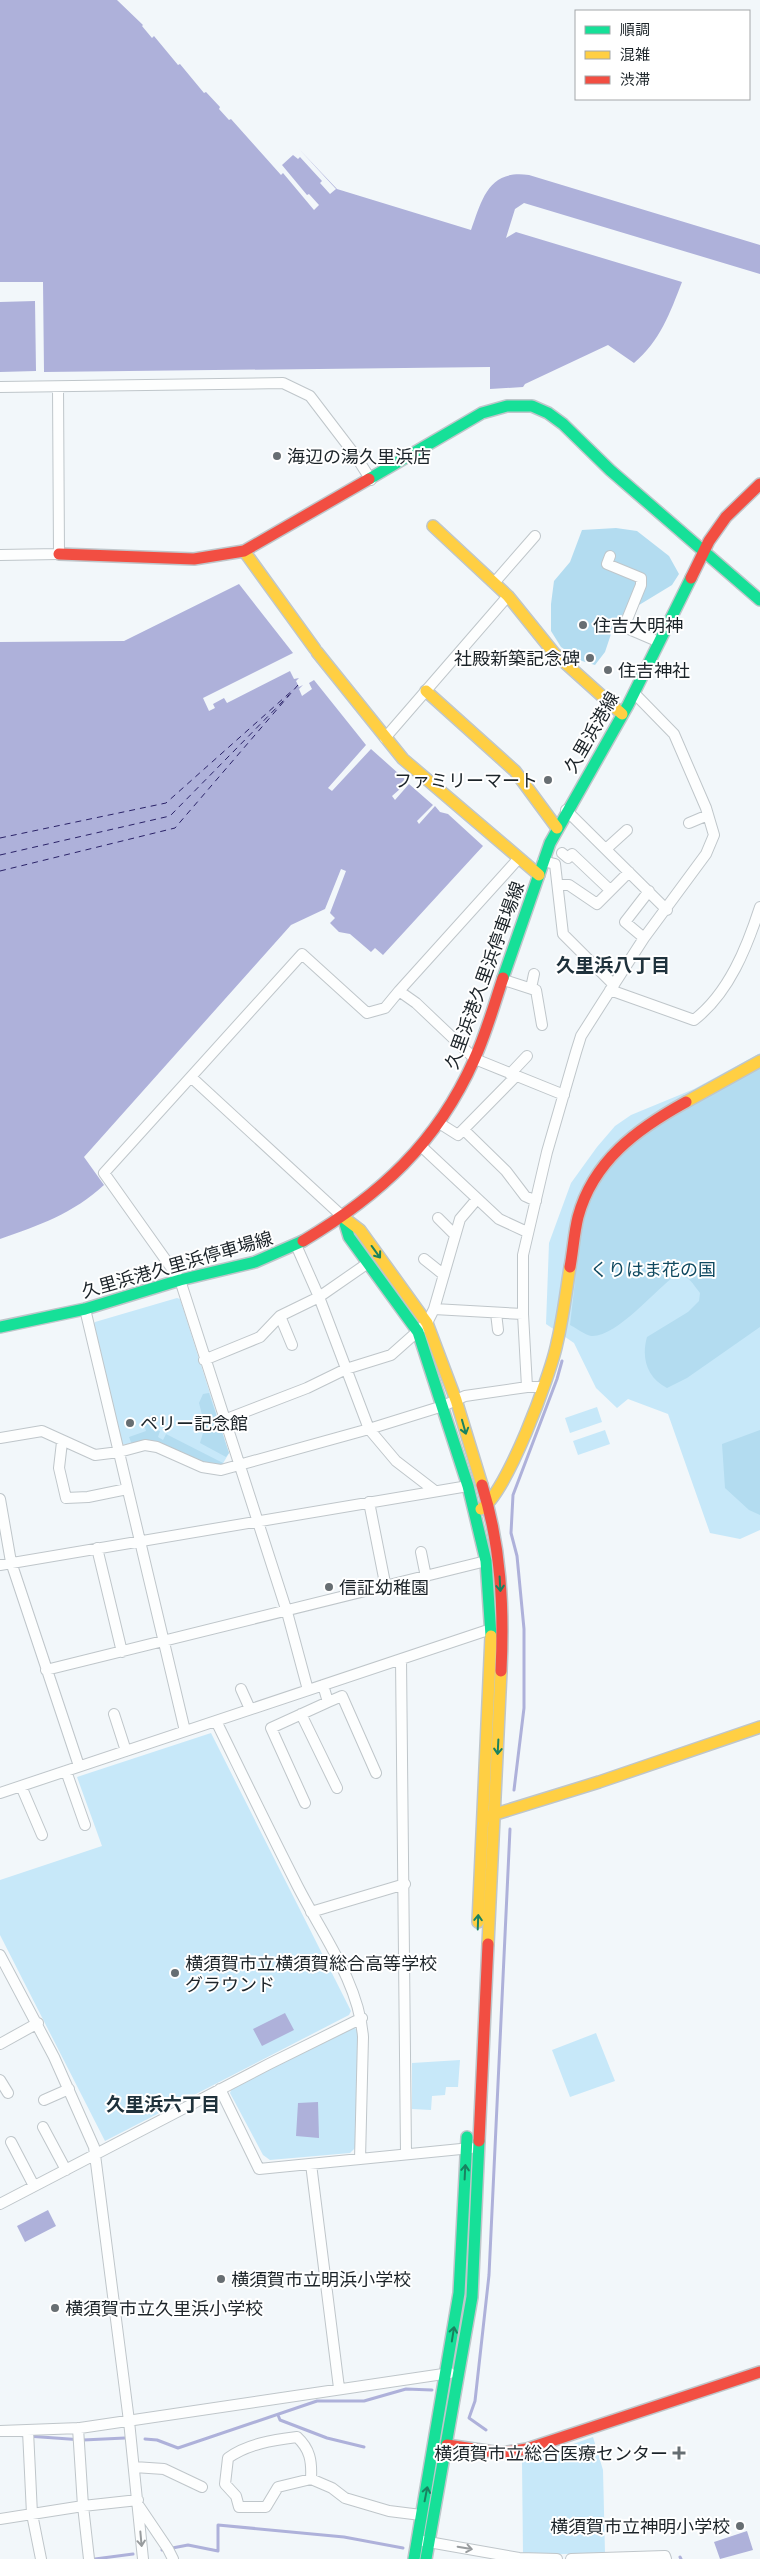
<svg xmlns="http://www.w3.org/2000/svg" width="760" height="2559" viewBox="0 0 760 2559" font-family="'Open Sans','Noto Sans JP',sans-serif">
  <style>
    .green { fill: #c7e8f9 }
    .forest { fill: #b3dcf0 }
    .water { fill: #aeb1da }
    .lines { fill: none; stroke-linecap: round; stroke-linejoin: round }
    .stream { stroke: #aeb1da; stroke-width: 3 }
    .ferry { stroke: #2a2267; stroke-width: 1; stroke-dasharray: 6 5; stroke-linecap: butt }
    .street-casing { stroke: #bfc6ca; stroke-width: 12 }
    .fast-casing { stroke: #bfc6ca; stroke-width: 14 }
    .slow-casing { stroke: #bfc6ca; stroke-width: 14 }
    .jam-casing { stroke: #bfc6ca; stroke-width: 14 }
    .street { stroke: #fdfefe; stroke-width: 10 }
    .fast { stroke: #16e098; stroke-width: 11 }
    .slow { stroke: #ffcf43; stroke-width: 11 }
    .jam { stroke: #f24e42; stroke-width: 11 }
    .oneway { stroke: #198260 }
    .oneway2 { stroke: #989c9e }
    .poi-dot { fill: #676e72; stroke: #fff; stroke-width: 2 }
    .labels { text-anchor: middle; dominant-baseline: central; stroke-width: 4; stroke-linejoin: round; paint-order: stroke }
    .poi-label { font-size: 18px; fill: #1c2429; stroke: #fff; text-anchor: start }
    .street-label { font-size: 18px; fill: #1c2429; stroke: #fff }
    .park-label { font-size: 18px; fill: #0f4960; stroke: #fff }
    .neighbourhood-label { font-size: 19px; font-weight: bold; fill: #1f323c; stroke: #fff }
  </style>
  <rect width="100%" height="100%" fill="#f2f7fa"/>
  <path class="green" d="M 760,1053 L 760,1530 L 740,1539 L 710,1533 L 668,1414 L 628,1399 L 617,1408 L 596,1388 L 574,1343 L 546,1324 L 549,1243 L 571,1183 L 597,1147 L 615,1126 L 631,1115 L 694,1089 Z
    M 177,1298 L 180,1299 L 229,1453 L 221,1467 L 159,1443 L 128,1446 L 121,1443 L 93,1325 L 95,1322 Z
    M 597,1407 L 602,1422 L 570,1433 L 565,1418 Z
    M 605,1430 L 610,1444 L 578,1455 L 573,1441 Z
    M 211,1733 L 351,2011 L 349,2015 L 105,2141 L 0,1935 L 0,1880 L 102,1846 L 77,1777 Z
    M 353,2027 L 358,2030 L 355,2148 L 350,2153 L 270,2160 L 263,2155 L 230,2093 L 232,2088 Z
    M 596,2033 L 615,2081 L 570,2097 L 552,2050 Z
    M 460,2060 L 458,2087 L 446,2087 L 445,2095 L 432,2096 L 431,2110 L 412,2109 L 412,2063 Z
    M 593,2437 L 603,2470 L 605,2553 L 523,2555 L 522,2462 Z"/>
  <path class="forest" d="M 616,528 L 637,531 L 669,556 L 679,574 L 672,585 L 616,619 L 605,652 L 595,665 L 582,661 L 561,647 L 551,631 L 551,604 L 554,581 L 570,562 L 582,530 Z
    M 760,1067 L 760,1327 L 687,1378 L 667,1388 C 647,1378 641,1358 647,1337 L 688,1312 L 699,1301 L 700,1293 C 693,1284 688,1274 676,1275 C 656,1289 616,1338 591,1336 C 585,1335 576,1328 570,1325 L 582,1220 L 609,1161 L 639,1133 Z
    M 209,1393 L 229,1453 L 226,1457 L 200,1443 L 205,1426 L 199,1403 L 203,1394 Z
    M 149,1421 L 151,1429 L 160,1431 L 158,1437 L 163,1440 L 166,1434 L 223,1463 L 221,1467 L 204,1464 L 158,1443 L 132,1445 L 129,1437 L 146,1431 L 143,1422 Z
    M 760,1430 L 760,1515 L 749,1510 L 725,1488 L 722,1444 Z"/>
  <path class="water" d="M 0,0 L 117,0 L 143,25 L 142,26 L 152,38 L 154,36 L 178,65 L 180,64 L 204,93 L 206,92 L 220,107 L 219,109 L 229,120 L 231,119 L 281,175 L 283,173 L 314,210 L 319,205 L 309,194 L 307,195 L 282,165 L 293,155 L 298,159 L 300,157 L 322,181 L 320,183 L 330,194 L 336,189 L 299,149 L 337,189 L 471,230 C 482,200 488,169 529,175 L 760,245 L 760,274 L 524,203 L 515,209 L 506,238 L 516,232 L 682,282 C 670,313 660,341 634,363 L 608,345 L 525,384 L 523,387 L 490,389 L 490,367 L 44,372 L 43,282 L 0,282 Z
    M 35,301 L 36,371 L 0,372 L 0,302 Z
    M 239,584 L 293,653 L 203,698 L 209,711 L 215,708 L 213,704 L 224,698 L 227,703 L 290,671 L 294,679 L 299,678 L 296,681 L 299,687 L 303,685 L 299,689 L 302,696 L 312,689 L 309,683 L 314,680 L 366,745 L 328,788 L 332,791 L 371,749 L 408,782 L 392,796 L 395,800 L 409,784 L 433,805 L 417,821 L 419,824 L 435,806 L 440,812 L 448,814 L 483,846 L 383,955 L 375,948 L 371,952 L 350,934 L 339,932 L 330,923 L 335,918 L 330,913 L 346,871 L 341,869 L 325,909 L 291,925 L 84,1157 L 104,1185 C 74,1213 38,1226 0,1239 L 0,642 L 124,641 Z
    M 285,2013 L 294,2030 L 262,2046 L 253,2029 Z
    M 318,2102 L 319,2138 L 296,2136 L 298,2103 Z
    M 48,2210 L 56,2226 L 25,2242 L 17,2226 Z
    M 747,2531 L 753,2550 L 720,2559 L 714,2542 Z"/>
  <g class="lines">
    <path class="stream" d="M 514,1790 L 524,1708 L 524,1629 L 517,1556 L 511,1533 L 513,1495 L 557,1379 L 562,1361
      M 278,2415 L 280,2420 L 327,2438 L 364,2447
      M 486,2430 L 469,2418 L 475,2401 L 489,2275 L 510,1829
      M 13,2435 L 83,2440 L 125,2438
      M 145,2439 L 157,2440 L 178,2448 L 317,2401 L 364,2401 L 406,2389 L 432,2390
      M 162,2550 L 188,2545 L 218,2551 L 218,2525 L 344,2537 L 403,2548
      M 680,2557 L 681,2559
      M 95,2559 L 133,2554"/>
    <path class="ferry" d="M 0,838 L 166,803 L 294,689
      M 0,855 L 170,816 L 289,695
      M 0,871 L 175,828 L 298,685"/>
    <defs>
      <path id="street" d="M 0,387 L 283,383 L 310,396 L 355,455 L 371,480
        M 0,555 L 59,554 L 58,387
        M 610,556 L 607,564 L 641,578 L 641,585 L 624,627 L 659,642
        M 494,583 L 535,536
        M 385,738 L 508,596
        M 566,810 L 667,910
        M 689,823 L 708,815
        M 606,849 L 627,830
        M 562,853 L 568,858 L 572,854 L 610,890
        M 519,858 L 399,991 L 416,1003 L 475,1059 L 564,1095
        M 543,861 L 555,864 L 563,934 L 614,985
        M 559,885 L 569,885 L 597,904 L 629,872
        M 644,938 L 625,922 L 649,891
        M 534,974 L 531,988 L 536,990 L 542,1025
        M 504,980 L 535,990
        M 610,990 L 694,1020 C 729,993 747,947 760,907
        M 510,1074 L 527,1056
        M 191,1077 L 343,1217
        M 439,1123 L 458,1135 L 516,1076
        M 464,1130 L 506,1171 L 525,1196 L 536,1201
        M 422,1147 L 499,1219 L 527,1232
        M 438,1218 L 455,1235
        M 296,1245 L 319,1297 L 369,1429 L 396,1461 L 435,1491
        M 424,1259 L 444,1275
        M 85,1309 L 185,1731
        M 434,1309 L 523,1314
        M 496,1313 L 498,1330
        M 280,1316 L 292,1345
        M 204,1360 L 260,1337 L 280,1316 L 319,1297 L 368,1263
        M 540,1387 L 527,1387 L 523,1314 L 523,1255 L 547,1152 L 576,1052 L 581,1036 L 602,1003 L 644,938 L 706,854 L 714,835 L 706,808 L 674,734 L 634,693
        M 224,1420 L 307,1388 L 346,1369 L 391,1355 L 427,1323 L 434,1309 L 460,1219 L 477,1199
        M 0,1438 L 42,1431 L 95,1455 L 119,1452 L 145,1445 L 157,1447 L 202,1467 L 221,1470 L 369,1429 L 443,1406 L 465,1396 L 527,1387
        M 62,1442 L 59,1468 L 66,1498 L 88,1497 L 127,1489
        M 0,1499 L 11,1562 L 79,1766
        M 369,1502 L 386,1588
        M 97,1548 L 122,1652
        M 421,1552 L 426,1577
        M 0,1565 L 468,1486
        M 401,1659 L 406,2154
        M 46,1670 L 486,1561
        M 323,1685 L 328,1702 L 342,1696 L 376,1773
        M 241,1689 L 250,1709
        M 308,1690 L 287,1612 L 180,1280 L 104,1173 L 302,954 L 367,1013 L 385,1008 L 399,991
        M 114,1714 L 126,1751
        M 301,1714 L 337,1788
        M 216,1721 C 242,1774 268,1828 295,1881 C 319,1930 359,1981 363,2037 L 360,2159
        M 66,1771 L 85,1825
        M 21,1786 L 42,1835
        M 0,1793 L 491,1629
        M 305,1803 L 271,1728 L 328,1702
        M 311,1912 L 405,1884
        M 0,1955 L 54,2057 L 94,2147 L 129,2421 L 143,2559
        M 0,2044 L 38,2023
        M 0,2080 L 8,2093
        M 220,2089 L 259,2169 L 471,2148
        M 44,2100 L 69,2089
        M 43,2127 L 66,2170
        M 11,2142 L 34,2186
        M 311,2164 L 339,2388
        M 0,2204 L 269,2064 L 362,2018
        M 78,2428 L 83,2506 L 89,2559
        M 0,2431 L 80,2428 L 450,2373
        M 28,2431 L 32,2514 L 41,2559
        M 134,2467 L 164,2469 L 202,2487
        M 311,2479 C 312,2461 310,2449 297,2437 C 273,2440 247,2444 228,2458 L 225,2484 L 236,2496 L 239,2507 L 266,2507 L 278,2487 L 311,2479 L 332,2488 L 345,2498 L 389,2511 L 421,2515
        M 139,2506 L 168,2549 L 173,2559
        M 0,2519 L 83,2506 L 138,2500
        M 423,2541 L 519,2558 L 557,2559
        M 571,2559 L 665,2556 L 666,2559"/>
      <path id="fast" d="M 369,479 L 482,413 L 507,406 L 532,406 L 548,413 L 563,424 L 610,470 L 760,600
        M 503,978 L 550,843 L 628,705 L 691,578
        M 343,1217 L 349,1237 L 418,1332 L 468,1486 L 486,1561 L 491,1636
        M 0,1327 L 85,1309 L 180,1280 L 255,1262 L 303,1241
        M 414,2559 L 459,2293 L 467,2137
        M 426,2559 L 472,2297 L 479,2141"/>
      <path id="slow" d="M 433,526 L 508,596 L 554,653 L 622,714
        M 244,551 L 315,649
        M 317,652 L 403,759 L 539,875
        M 426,691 L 515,771 L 557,828
        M 686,1102 L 760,1061
        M 343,1217 L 360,1230 L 427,1323 L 456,1400 L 482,1485
        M 481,1509 C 506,1495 551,1374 557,1343 C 563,1318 566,1292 570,1267
        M 486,1817 L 599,1782 L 760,1727
        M 478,1922 L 491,1636
        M 488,1944 L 501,1671"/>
      <path id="jam" d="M 59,554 L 194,559 L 244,551 L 369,479
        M 691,578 L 709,541 L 726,517 L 760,484
        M 303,1241 C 380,1195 437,1143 474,1060 C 486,1034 494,1005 503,978
        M 570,1267 C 573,1251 574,1233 578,1217 C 593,1161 637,1129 686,1102
        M 482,1485 C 501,1546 504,1607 501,1671
        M 479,2141 L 488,1944
        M 447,2445 L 501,2453 L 527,2449 L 760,2372"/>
    </defs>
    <use href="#street" class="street-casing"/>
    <use href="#fast" class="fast-casing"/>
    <use href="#slow" class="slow-casing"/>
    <use href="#jam" class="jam-casing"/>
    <use href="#street" class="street"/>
    <use href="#fast" class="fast"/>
    <use href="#slow" class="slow"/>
    <use href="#jam" class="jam"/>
  </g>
  <defs><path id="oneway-shaft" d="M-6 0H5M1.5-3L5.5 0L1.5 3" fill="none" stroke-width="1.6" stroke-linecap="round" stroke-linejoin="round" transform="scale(1.25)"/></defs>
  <g class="oneway">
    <use href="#oneway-shaft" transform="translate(376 1252) rotate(54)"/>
    <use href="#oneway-shaft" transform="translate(464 1427) rotate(74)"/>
    <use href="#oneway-shaft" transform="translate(500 1584) rotate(87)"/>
    <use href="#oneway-shaft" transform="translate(498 1747) rotate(93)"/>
    <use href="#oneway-shaft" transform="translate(478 1922) rotate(-88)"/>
    <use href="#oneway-shaft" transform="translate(465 2172) rotate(-87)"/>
    <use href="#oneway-shaft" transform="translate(453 2334) rotate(-81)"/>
    <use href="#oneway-shaft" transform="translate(426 2494) rotate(-79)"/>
  </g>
  <g class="oneway2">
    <use href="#oneway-shaft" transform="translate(141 2539) rotate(85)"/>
    <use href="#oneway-shaft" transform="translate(465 2548) rotate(10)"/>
  </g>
  <g class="poi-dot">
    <circle cx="277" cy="456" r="5"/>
    <circle cx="583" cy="625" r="5"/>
    <circle cx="590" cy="658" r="5"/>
    <circle cx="608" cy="670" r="5"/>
    <circle cx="548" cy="780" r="5"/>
    <circle cx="130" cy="1423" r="5"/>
    <circle cx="329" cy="1587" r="5"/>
    <circle cx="175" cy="1973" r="5"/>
    <circle cx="221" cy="2279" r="5"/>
    <circle cx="55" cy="2308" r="5"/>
    <path d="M676.5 2445.5h5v5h5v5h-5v5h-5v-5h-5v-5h5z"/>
    <circle cx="740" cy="2526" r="5"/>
  </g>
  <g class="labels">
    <g class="poi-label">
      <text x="287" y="456">海辺の湯久里浜店</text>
      <text x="593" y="625">住吉大明神</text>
      <text x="580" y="658" text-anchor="end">社殿新築記念碑</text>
      <text x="618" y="670">住吉神社</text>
      <text x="538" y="780" text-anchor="end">ファミリーマート</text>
      <text x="140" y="1423">ペリー記念館</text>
      <text x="339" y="1587">信証幼稚園</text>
      <text x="185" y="1963">横須賀市立横須賀総合高等学校<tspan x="185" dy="21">グラウンド</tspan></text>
      <text x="231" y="2279">横須賀市立明浜小学校</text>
      <text x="65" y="2308">横須賀市立久里浜小学校</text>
      <text x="668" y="2453" text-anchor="end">横須賀市立総合医療センター</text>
      <text x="730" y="2526" text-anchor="end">横須賀市立神明小学校</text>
    </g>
    <g class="street-label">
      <text transform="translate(591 732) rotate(-60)">久里浜港線</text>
      <text transform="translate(484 975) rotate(-70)">久里浜港久里浜停車場線</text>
      <text transform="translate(177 1264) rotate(-16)">久里浜港久里浜停車場線</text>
    </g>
    <g class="park-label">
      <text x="653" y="1269">くりはま花の国</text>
    </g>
    <g class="neighbourhood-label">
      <text x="613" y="965">久里浜八丁目</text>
      <text x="163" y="2104">久里浜六丁目</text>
    </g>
  </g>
  <rect x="575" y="10" width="175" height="90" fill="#ffffff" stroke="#a4a7a9"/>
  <rect x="585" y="26" width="25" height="8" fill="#16e098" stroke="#a4a7a9"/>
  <text x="620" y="35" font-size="15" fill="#1c2429">順調</text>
  <rect x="585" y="51" width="25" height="8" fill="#ffcf43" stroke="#a4a7a9"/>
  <text x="620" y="60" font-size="15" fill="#1c2429">混雑</text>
  <rect x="585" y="76" width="25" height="8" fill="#f24e42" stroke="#a4a7a9"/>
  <text x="620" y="85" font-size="15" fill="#1c2429">渋滞</text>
</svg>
